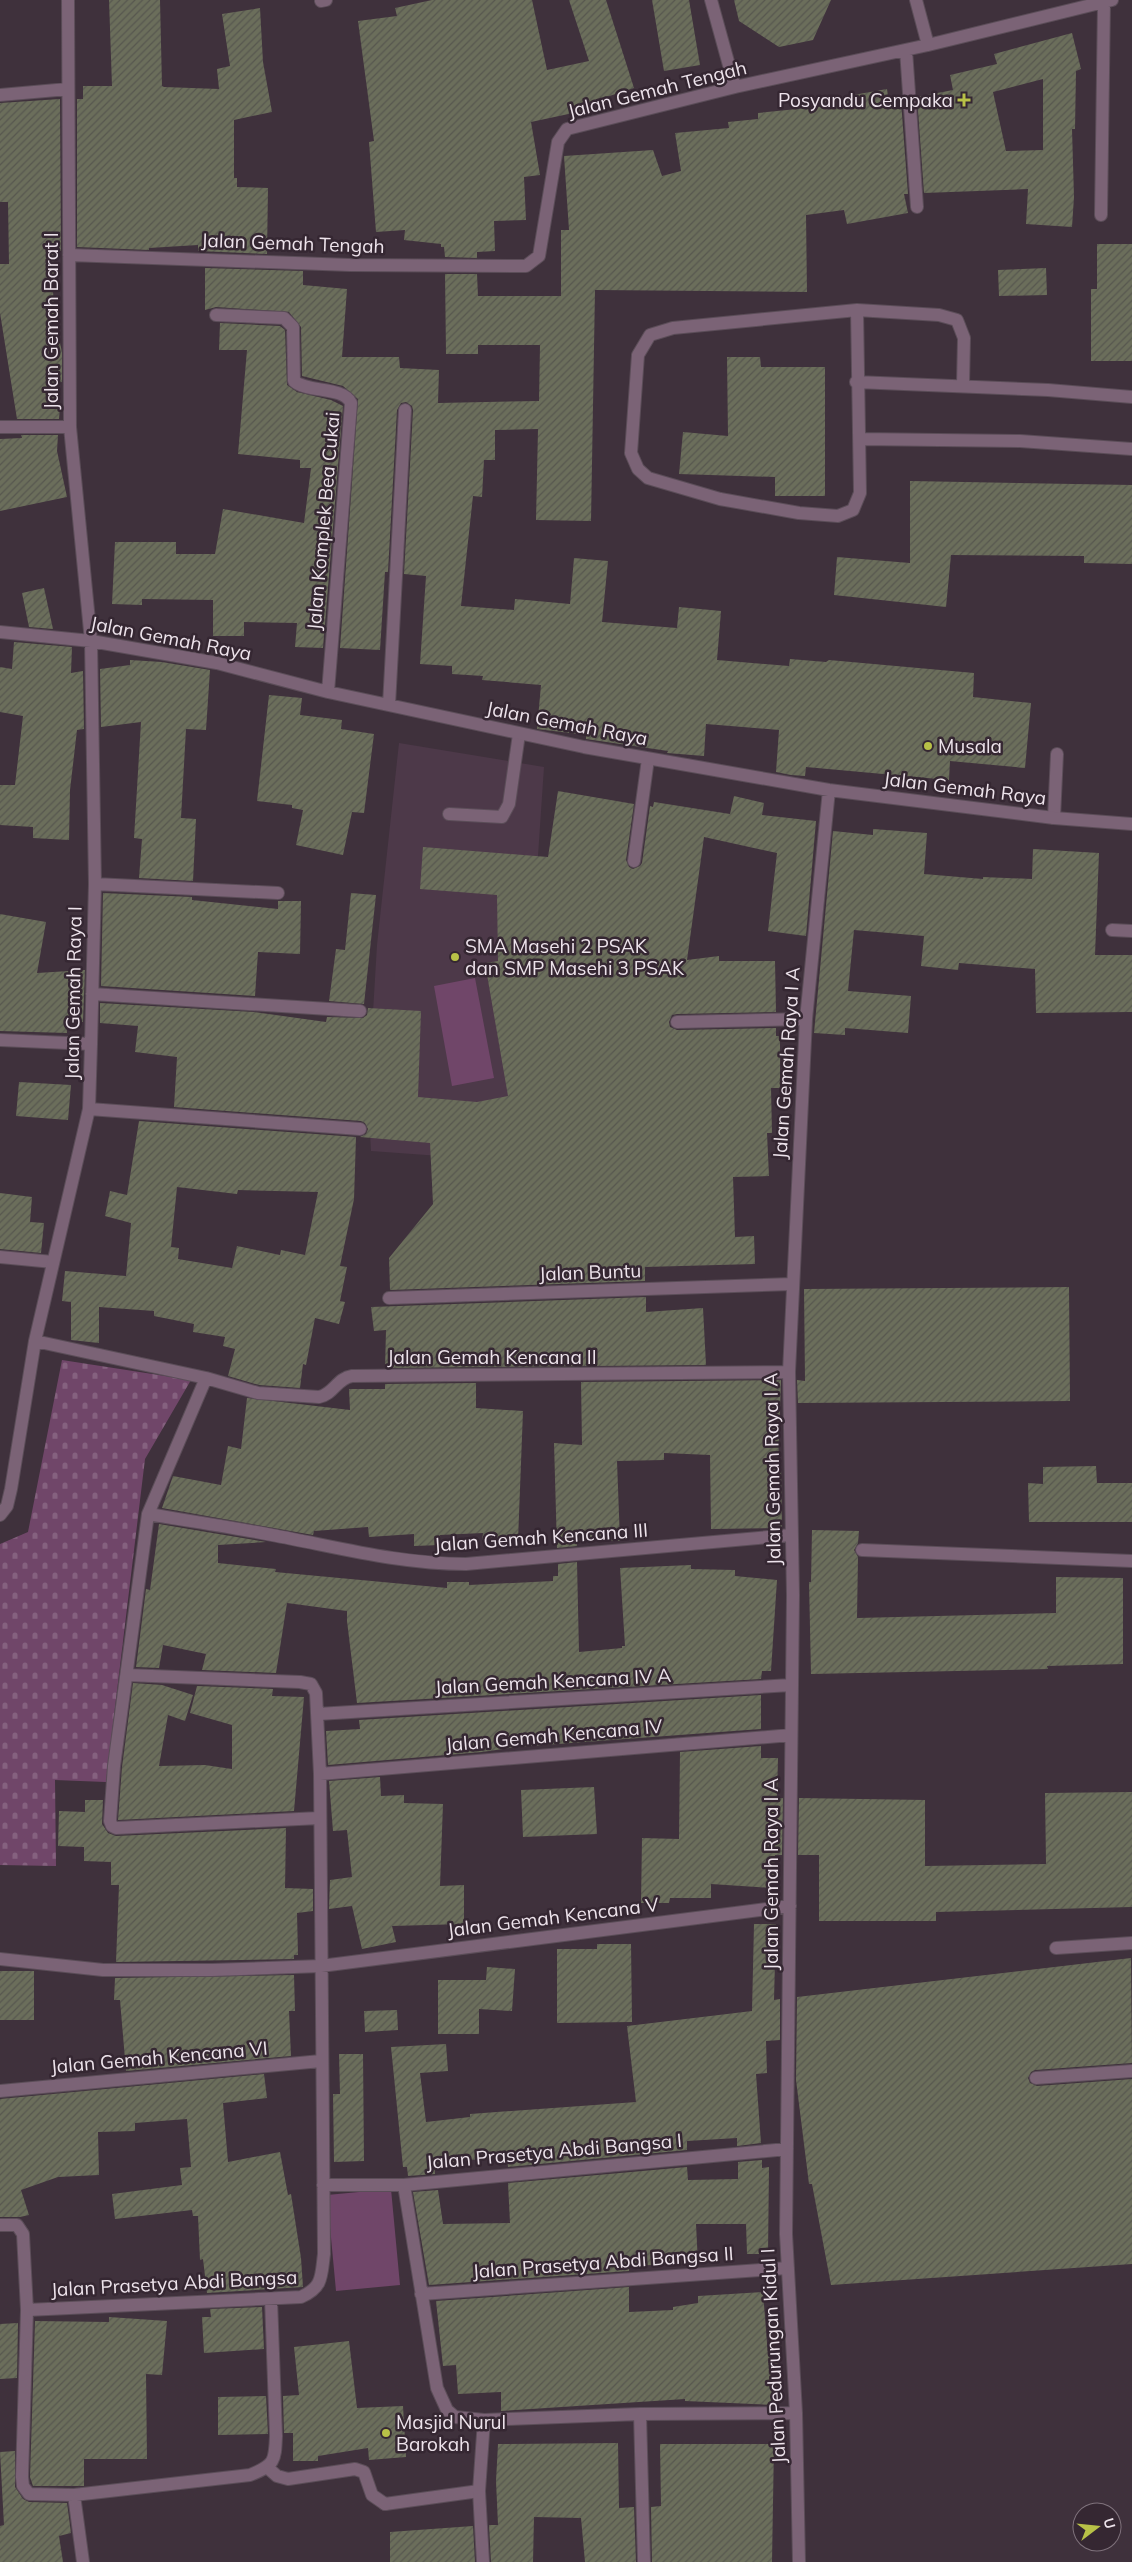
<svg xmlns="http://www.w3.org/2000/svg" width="1132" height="2562" viewBox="0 0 1132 2562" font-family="Mulish,sans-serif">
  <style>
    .built { fill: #4d3949 }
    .cemetery { fill: url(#cemetery-stones) }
    .green { fill: #704669 }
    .building { fill: url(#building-hatch); fill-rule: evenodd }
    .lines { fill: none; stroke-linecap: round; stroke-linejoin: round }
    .lane-casing { stroke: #5b4d58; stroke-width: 14 }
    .street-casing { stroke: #5b4d58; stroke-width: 14 }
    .lane { stroke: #7b6376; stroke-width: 12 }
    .street { stroke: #7b6376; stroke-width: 12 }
    .poi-dot { fill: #b8c147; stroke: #352732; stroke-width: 2 }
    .labels { text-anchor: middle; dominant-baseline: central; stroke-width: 5; stroke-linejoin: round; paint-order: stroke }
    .street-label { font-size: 19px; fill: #ede3eb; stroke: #352732 }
    .poi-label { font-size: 19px; fill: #ede3eb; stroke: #352732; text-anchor: start }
  </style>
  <defs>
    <pattern id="cemetery-stones" width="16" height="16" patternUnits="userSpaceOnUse" patternTransform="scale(1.25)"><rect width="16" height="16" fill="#704669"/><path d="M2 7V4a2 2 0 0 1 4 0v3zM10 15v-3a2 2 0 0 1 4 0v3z" fill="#85617f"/></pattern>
    <pattern id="building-hatch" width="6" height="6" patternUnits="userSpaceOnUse" patternTransform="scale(1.25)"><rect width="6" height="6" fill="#6b6e5b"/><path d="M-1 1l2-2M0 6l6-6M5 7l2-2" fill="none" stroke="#57574f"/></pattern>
  </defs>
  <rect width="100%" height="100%" fill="#3f313c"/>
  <path class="built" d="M 399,743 L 544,767 L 532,945 L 554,1078 L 440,1156 L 371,1151 L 368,1096 L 377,945 Z"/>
  <path class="cemetery" d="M 62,1360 L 191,1380 L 145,1459 L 106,1782 L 55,1780 L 56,1866 L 0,1865 L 0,1544 L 28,1532 Z"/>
  <path class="green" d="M 475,978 L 494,1078 L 452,1086 L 434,986 Z
    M 391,2189 L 400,2285 L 336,2291 L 327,2195 Z"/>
  <path class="building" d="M 109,0 L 160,0 L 162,86 L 164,87 L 219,89 L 217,69 L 230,66 L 222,14 L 260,8 L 263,62 L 272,112 L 234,120 L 234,178 L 237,178 L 237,187 L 268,188 L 267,254 L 198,251 L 198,245 L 149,248 L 149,250 L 77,247 L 77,99 L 83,99 L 83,86 L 112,86 Z
    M 432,0 L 532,0 L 547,70 L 589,61 L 569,0 L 606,0 L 634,88 L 591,102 L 592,109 L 531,122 L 540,175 L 524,177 L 526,220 L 494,221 L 495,251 L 477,252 L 477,258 L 445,257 L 444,247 L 441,247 L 441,244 L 404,240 L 405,230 L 376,232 L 369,142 L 374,141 L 358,21 L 397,16 L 395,8 Z
    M 652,0 L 689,0 L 700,65 L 664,71 Z
    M 734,0 L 831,0 L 813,40 L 779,47 L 739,21 Z
    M 1072,33 L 1081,69 L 1076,71 L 1075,129 L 1072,129 L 1074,197 L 1072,227 L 1026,224 L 1028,189 L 924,193 L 917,97 L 953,90 L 950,75 L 997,64 L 994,54 ZM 1043,79 L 1043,150 L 1006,151 L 993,92 Z
    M 887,89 L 889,103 L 901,101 L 908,194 L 904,194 L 908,213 L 847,224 L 844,210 L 806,215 L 807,292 L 595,290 L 591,521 L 536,520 L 538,429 L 495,430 L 495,460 L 484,460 L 482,497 L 473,496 L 461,606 L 514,610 L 515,599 L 570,604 L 574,558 L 608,561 L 602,622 L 677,628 L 679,607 L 721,611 L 717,660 L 789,666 L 790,659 L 826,662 L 829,660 L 974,673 L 973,697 L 1031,703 L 1025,768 L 950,761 L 949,780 L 806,767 L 805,776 L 791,775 L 776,772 L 779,730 L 706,724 L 704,756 L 667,753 L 668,751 L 586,739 L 586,735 L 537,729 L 541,685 L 482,680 L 483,676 L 452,674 L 452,666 L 420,664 L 426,576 L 404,574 L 413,410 L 412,406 L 406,402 L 401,403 L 397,410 L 388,572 L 385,572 L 380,650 L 340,648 L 358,399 L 343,386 L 302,376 L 301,327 L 289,312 L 216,307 L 205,310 L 205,268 L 303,271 L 303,285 L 347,289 L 342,357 L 399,357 L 400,368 L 439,370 L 438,403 L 539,401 L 540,345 L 478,345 L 478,354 L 446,354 L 445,274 L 477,274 L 478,296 L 561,296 L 561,230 L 569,230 L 564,156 L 653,150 L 662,176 L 681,171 L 675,133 L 729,128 L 728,122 L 758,119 L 758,113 L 827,106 L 825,100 Z
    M 60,99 L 61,251 L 53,251 L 56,280 L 52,281 L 56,325 L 62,352 L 62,382 L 55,383 L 60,407 L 59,419 L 17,419 L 0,313 L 0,264 L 9,264 L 8,202 L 0,202 L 0,103 Z
    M 1097,244 L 1132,244 L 1132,361 L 1091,361 L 1091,289 L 1097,289 Z
    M 1046,268 L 1047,295 L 999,296 L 998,270 Z
    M 220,323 L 280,326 L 285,330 L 287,385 L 297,392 L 331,400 L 343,406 L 323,648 L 295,647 L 297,623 L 244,622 L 244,636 L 213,636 L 213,600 L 142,599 L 142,605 L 112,604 L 115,542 L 176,542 L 176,554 L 215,554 L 223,509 L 304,523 L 311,468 L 300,468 L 300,460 L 238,454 L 247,350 L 219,350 Z
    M 727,357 L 760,357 L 761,367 L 825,367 L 825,496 L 775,496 L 775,477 L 679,474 L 683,432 L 728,436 Z
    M 21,435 L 58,435 L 57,451 L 67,497 L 0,511 L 0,439 L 22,438 Z
    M 910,481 L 1132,485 L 1132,564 L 1084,563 L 1084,556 L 951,555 L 946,607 L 834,595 L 837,557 L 910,563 Z
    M 44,588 L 53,629 L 29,627 L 22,593 Z
    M 14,642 L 72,647 L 71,673 L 83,671 L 84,729 L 77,730 L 70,790 L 69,840 L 33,838 L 33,827 L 0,825 L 0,785 L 15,785 L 23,716 L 0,712 L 0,667 L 12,669 Z
    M 130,660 L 162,662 L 210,670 L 206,730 L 186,729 L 181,818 L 196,819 L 193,881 L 139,878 L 142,839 L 134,838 L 141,722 L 101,727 L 100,669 L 130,665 Z
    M 269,695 L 302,698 L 300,715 L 342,720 L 341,729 L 374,734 L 364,813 L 352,812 L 343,855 L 296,845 L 303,810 L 292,808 L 292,805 L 257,801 Z
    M 558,791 L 634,804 L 626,860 L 629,867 L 633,869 L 640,866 L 642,863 L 650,806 L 653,807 L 654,802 L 730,814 L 734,796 L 764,803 L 762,815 L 816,821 L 806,936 L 768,931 L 777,853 L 704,837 L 687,960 L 719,956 L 719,961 L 775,961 L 776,1012 L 677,1014 L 672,1015 L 669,1022 L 670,1027 L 677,1030 L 776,1028 L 776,1036 L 780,1036 L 780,1088 L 771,1088 L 772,1133 L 767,1133 L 769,1176 L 733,1177 L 735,1237 L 754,1236 L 755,1264 L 645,1267 L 645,1281 L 390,1290 L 389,1258 L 433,1204 L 430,1143 L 360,1137 L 366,1134 L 368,1129 L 365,1123 L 361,1121 L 174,1107 L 177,1057 L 135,1052 L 138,1026 L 100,1023 L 100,1003 L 254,1012 L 326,1022 L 327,1017 L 363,1018 L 367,1015 L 368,1008 L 421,1011 L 418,1097 L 477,1102 L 508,1096 L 485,963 L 498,961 L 497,895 L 420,889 L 423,847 L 548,857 Z
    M 873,829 L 927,833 L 924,874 L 983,879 L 983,877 L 1032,879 L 1033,849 L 1099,853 L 1095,955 L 1132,955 L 1132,1012 L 1036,1013 L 1035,969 L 959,963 L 958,970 L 921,966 L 924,936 L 854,930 L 848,991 L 911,996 L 908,1033 L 845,1028 L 845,1035 L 814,1033 L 833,831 L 873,835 Z
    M 103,893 L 192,897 L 192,900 L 278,909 L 278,901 L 301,901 L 300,954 L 258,952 L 255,996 L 101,986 Z
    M 351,893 L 376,895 L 364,1004 L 329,1001 L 336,949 L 345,950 Z
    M 0,914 L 46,922 L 37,973 L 85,970 L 83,1022 L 66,1020 L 67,1033 L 0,1031 Z
    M 19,1082 L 71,1085 L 68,1120 L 16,1116 Z
    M 139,1121 L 356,1137 L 354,1199 L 340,1266 L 347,1267 L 340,1301 L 345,1302 L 339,1324 L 315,1318 L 306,1365 L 303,1364 L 300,1388 L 259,1385 L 228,1376 L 235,1349 L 223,1346 L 225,1337 L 193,1332 L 194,1324 L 154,1316 L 154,1311 L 99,1307 L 99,1343 L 71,1340 L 71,1302 L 62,1301 L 65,1271 L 126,1276 L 131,1223 L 105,1216 L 110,1191 L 127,1195 ZM 177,1187 L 237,1194 L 238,1190 L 318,1192 L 305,1255 L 281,1250 L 280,1255 L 237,1246 L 232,1268 L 178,1259 L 179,1248 L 171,1247 Z
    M 0,1193 L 32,1197 L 30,1222 L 44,1223 L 41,1253 L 0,1249 Z
    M 1069,1287 L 1070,1401 L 798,1403 L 797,1380 L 805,1381 L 804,1289 Z
    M 646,1297 L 646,1312 L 703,1308 L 706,1365 L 385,1368 L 386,1330 L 374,1331 L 371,1307 Z
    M 781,1380 L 778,1467 L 781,1467 L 782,1528 L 711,1529 L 710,1455 L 664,1453 L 664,1460 L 617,1461 L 620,1541 L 577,1541 L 577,1546 L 557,1548 L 554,1443 L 582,1445 L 581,1382 Z
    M 476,1383 L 476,1408 L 523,1411 L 518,1541 L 482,1540 L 483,1533 L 440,1535 L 441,1545 L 414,1546 L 414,1534 L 369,1537 L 368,1527 L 314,1531 L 313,1535 L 162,1508 L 173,1476 L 221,1485 L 228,1446 L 241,1449 L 247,1398 L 350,1410 L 349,1389 L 385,1389 L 385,1384 Z
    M 1096,1466 L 1097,1483 L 1132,1483 L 1132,1522 L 1029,1522 L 1028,1483 L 1043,1484 L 1043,1467 Z
    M 159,1524 L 266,1542 L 218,1545 L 218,1563 L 276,1569 L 275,1572 L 447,1588 L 447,1582 L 469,1582 L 469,1585 L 553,1581 L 553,1576 L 558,1576 L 558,1564 L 577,1562 L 579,1652 L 622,1648 L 622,1646 L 625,1646 L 620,1568 L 691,1565 L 691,1569 L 735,1570 L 735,1576 L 777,1580 L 771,1671 L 762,1671 L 761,1679 L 357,1703 L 347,1621 L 347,1611 L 287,1603 L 276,1673 L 202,1670 L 206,1654 L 163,1645 L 159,1668 L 136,1667 L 146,1589 L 150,1590 Z
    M 812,1530 L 859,1531 L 858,1543 L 854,1550 L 858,1557 L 857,1618 L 1056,1613 L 1056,1577 L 1123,1578 L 1123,1664 L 1047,1666 L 1048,1669 L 811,1674 L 809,1582 L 811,1582 Z
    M 133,1683 L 162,1685 L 193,1695 L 185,1721 L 168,1715 L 159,1766 L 205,1765 L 232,1769 L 232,1725 L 190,1713 L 197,1686 L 273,1689 L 272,1696 L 304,1697 L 294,1811 L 118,1820 L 122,1767 Z
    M 761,1695 L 761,1729 L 517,1747 L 482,1752 L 328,1765 L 326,1731 L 360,1729 L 359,1720 Z
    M 761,1746 L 761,1758 L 778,1758 L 777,1798 L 783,1798 L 782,1855 L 775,1855 L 773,1888 L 711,1884 L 711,1898 L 670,1898 L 669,1903 L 641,1903 L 642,1838 L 679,1839 L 680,1752 Z
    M 380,1777 L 381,1796 L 404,1795 L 404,1803 L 443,1804 L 440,1886 L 464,1885 L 464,1924 L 392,1926 L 396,1942 L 362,1949 L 352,1906 L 329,1909 L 330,1880 L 352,1877 L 347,1830 L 333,1831 L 329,1781 Z
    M 594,1787 L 597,1834 L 523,1837 L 521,1790 Z
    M 1132,1792 L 1132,1907 L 936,1912 L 936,1921 L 819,1921 L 819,1855 L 798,1855 L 799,1798 L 925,1800 L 925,1866 L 1046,1864 L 1045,1793 Z
    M 85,1800 L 103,1800 L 102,1824 L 108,1833 L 116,1836 L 286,1828 L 285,1888 L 313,1889 L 313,1911 L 297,1913 L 298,1955 L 294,1955 L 294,1959 L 116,1962 L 119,1885 L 111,1885 L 111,1862 L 84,1861 L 84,1847 L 58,1846 L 59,1811 L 85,1812 Z
    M 754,1924 L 776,1924 L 774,2000 L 780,1999 L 780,2040 L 766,2041 L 767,2073 L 756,2074 L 761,2143 L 737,2146 L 737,2138 L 687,2141 L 687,2150 L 508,2167 L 507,2156 L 434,2164 L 435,2174 L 408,2176 L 407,2167 L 403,2167 L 391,2047 L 446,2044 L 448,2071 L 420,2073 L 426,2122 L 470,2117 L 470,2114 L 636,2102 L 627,2026 L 752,2011 Z
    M 597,1944 L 631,1944 L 632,2022 L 557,2023 L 557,1949 L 597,1949 Z
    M 1131,1958 L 1132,2063 L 1035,2070 L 1031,2072 L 1028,2078 L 1030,2083 L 1037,2086 L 1132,2079 L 1132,2264 L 831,2285 L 812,2184 L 809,2184 L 796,2080 L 797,1997 Z
    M 487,1967 L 515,1969 L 512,2011 L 479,2009 L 479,2034 L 438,2034 L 438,1980 L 486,1980 Z
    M 0,1971 L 34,1971 L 34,2020 L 0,2020 Z
    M 294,1975 L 295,2011 L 289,2011 L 291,2056 L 126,2071 L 120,2000 L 114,2000 L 115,1978 Z
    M 397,2010 L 398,2030 L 365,2032 L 364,2011 Z
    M 339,2054 L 363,2054 L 364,2161 L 334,2162 L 333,2094 L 340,2094 Z
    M 264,2074 L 267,2098 L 223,2103 L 228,2162 L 280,2152 L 288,2195 L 291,2194 L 301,2258 L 303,2287 L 207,2293 L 203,2259 L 200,2260 L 198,2216 L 193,2216 L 192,2210 L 115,2219 L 112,2194 L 182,2185 L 180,2168 L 191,2167 L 187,2119 L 135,2123 L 135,2131 L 98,2132 L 99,2175 L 58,2177 L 21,2190 L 29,2215 L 20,2217 L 0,2217 L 0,2099 Z
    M 762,2160 L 762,2168 L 769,2167 L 768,2254 L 747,2254 L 746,2224 L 696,2224 L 698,2263 L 629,2266 L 629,2271 L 429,2285 L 413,2192 L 438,2190 L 443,2224 L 510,2223 L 508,2183 L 687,2167 L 688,2180 L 738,2179 L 738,2162 Z
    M 629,2287 L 629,2312 L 673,2310 L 673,2307 L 698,2303 L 698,2296 L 763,2292 L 768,2356 L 778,2356 L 775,2405 L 685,2401 L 685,2399 L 501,2411 L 501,2392 L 458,2394 L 456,2365 L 443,2366 L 436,2301 Z
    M 262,2307 L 264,2349 L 204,2353 L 202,2317 L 211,2317 L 210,2309 Z
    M 109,2317 L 167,2321 L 162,2375 L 146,2374 L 147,2459 L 84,2459 L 84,2486 L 33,2486 L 30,2477 L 35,2321 L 109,2322 Z
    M 18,2323 L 17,2378 L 0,2379 L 0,2324 Z
    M 349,2341 L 357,2408 L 403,2406 L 406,2457 L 369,2460 L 368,2448 L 318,2456 L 318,2461 L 293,2461 L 293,2433 L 284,2433 L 283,2396 L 299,2395 L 294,2347 Z
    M 266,2396 L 268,2434 L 218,2435 L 218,2397 Z
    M 618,2443 L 619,2508 L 634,2507 L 636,2562 L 585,2562 L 581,2518 L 534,2517 L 533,2562 L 491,2562 L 489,2525 L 498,2525 L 496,2481 L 498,2444 Z
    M 660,2444 L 774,2444 L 772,2562 L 652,2562 L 651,2507 L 661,2506 Z
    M 15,2451 L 15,2487 L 23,2499 L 29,2502 L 67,2503 L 71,2533 L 59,2536 L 63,2562 L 0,2562 L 0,2526 L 4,2525 L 0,2452 Z
    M 473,2526 L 475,2562 L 390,2562 L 390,2532 Z"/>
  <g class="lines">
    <defs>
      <path id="lane" d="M 857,310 L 860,493 L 853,510 L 838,516 L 799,513 L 720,499 L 648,478 L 638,469 L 631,453 L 638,355 L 650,335 L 673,328 L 857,310 L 939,315 L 957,320 L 964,338 L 963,385
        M 856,382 L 1048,390 L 1132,397
        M 860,439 L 1020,441 L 1132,449
        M 449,814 L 502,817 L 509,804 L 519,734
        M 1054,818 L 1057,754
        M 634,861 L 648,759
        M 1112,930 L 1132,931
        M 0,1257 L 53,1262
        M 862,1550 L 1132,1561
        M 1056,1948 L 1132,1943
        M 1036,2078 L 1132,2071
        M 385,2504 L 479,2491"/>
      <path id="street" d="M 711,0 L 735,87
        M 916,0 L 928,45
        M 321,1 L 326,0
        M 906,50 L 917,207
        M 0,95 L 68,89
        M 1101,215 L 1104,2
        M 69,255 L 350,265 L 526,266 L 539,256 L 558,142 L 567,129 L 735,87 L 928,45 L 1112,0
        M 216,315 L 284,318 L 293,327 L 294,381 C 307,393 343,386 351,403 L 328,692
        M 0,427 L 70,427
        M 0,632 L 91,641 L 217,663 L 328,692 L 584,747 L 829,790 L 1054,818 L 1132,824
        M 389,705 L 405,410
        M 95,884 L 278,893
        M 92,994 L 360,1011
        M 677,1022 L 806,1019
        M 0,1040 L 91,1044
        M 89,1109 L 360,1129
        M 389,1298 L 792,1284
        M 35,1341 L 206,1378 L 148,1514 L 114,1766 L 110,1821 L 112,1826 L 116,1828 L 319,1818
        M 206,1378 L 258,1393 L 319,1397 C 334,1394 337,1378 352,1376 L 789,1372
        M 148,1514 C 189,1521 231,1527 272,1535 C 337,1547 399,1564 466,1564 L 791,1535
        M 0,1515 L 7,1506 L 11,1489 L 35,1341 L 89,1109 L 91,1044 L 95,884 L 91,641 L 70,427 L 68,0
        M 318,1714 L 791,1685
        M 320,1774 L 791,1735
        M 0,1959 L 103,1970 L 212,1970 L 321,1966 L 790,1906
        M 0,2091 L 321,2061
        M 323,2185 L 404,2185 L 787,2149
        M 404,2185 L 437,2388 L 447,2410 L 455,2417 L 484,2420 L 640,2414 L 796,2413
        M 0,2225 L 17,2225 L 23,2234 L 27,2310 L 22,2477 L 23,2486 L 29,2494 L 74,2495 L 83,2562
        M 421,2294 L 788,2268
        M 27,2310 L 301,2297 C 323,2287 321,2277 324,2254 L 320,1774 L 316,1693 L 311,1684 L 300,1682 L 127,1675
        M 640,2414 L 644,2562
        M 268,2468 L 277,2476 L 288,2479 L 355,2469 L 364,2472 L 372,2495 L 385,2504
        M 74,2495 L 250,2475 C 275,2465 275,2461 276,2436 L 271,2299
        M 483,2562 L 479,2491 L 484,2420
        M 799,2562 L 796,2413 L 786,2234 L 793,1595 L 789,1372 L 806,1019 L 829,790"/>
    </defs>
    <use href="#lane" class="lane-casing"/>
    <use href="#street" class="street-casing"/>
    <use href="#lane" class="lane"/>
    <use href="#street" class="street"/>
  </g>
  <g class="poi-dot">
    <path d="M961.5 92.5h5v5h5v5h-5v5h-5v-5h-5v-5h5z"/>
    <circle cx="928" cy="746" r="5"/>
    <circle cx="455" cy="957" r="5"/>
    <circle cx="386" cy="2433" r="5"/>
  </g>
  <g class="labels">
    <g class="street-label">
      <text transform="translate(657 89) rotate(-14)">Jalan Gemah Tengah</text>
      <text transform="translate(293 243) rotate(2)">Jalan Gemah Tengah</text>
      <text transform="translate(51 321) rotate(-90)">Jalan Gemah Barat I</text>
      <text transform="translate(323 521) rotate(-85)">Jalan Komplek Bea Cukai</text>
      <text transform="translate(171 638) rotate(11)">Jalan Gemah Raya</text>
      <text transform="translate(567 723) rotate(11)">Jalan Gemah Raya</text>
      <text transform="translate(965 788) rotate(7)">Jalan Gemah Raya</text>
      <text transform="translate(73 993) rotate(-89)">Jalan Gemah Raya I</text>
      <text transform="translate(786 1063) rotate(-86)">Jalan Gemah Raya I A</text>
      <text transform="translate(590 1272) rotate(-2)">Jalan Buntu</text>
      <text x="492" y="1357">Jalan Gemah Kencana II</text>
      <text transform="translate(772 1469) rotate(-91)">Jalan Gemah Raya I A</text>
      <text transform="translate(541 1537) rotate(-4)">Jalan Gemah Kencana III</text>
      <text transform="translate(553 1681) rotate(-3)">Jalan Gemah Kencana IV A</text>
      <text transform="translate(554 1735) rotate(-5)">Jalan Gemah Kencana IV</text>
      <text transform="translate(771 1874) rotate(-90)">Jalan Gemah Raya I A</text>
      <text transform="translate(553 1917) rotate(-7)">Jalan Gemah Kencana V</text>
      <text transform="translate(159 2057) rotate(-5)">Jalan Gemah Kencana VI</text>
      <text transform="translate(554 2151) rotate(-5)">Jalan Prasetya Abdi Bangsa I</text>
      <text transform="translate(603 2262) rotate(-4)">Jalan Prasetya Abdi Bangsa II</text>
      <text transform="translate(174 2283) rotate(-3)">Jalan Prasetya Abdi Bangsa</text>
      <text transform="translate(773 2356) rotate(-93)">Jalan Pedurungan Kidul I</text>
    </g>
    <g class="poi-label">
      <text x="953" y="100" text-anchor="end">Posyandu Cempaka</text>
      <text x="938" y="746">Musala</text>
      <text x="465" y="946">SMA Masehi 2 PSAK<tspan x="465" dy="22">dan SMP Masehi 3 PSAK</tspan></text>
      <text x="396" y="2422">Masjid Nurul<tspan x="396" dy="22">Barokah</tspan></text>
    </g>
  </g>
  <g transform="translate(1097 2527) rotate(74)"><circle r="24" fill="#352732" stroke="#7f727c"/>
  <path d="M0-4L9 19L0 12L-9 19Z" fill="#b8c147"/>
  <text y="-8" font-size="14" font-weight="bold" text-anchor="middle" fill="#ede3eb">U</text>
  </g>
</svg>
